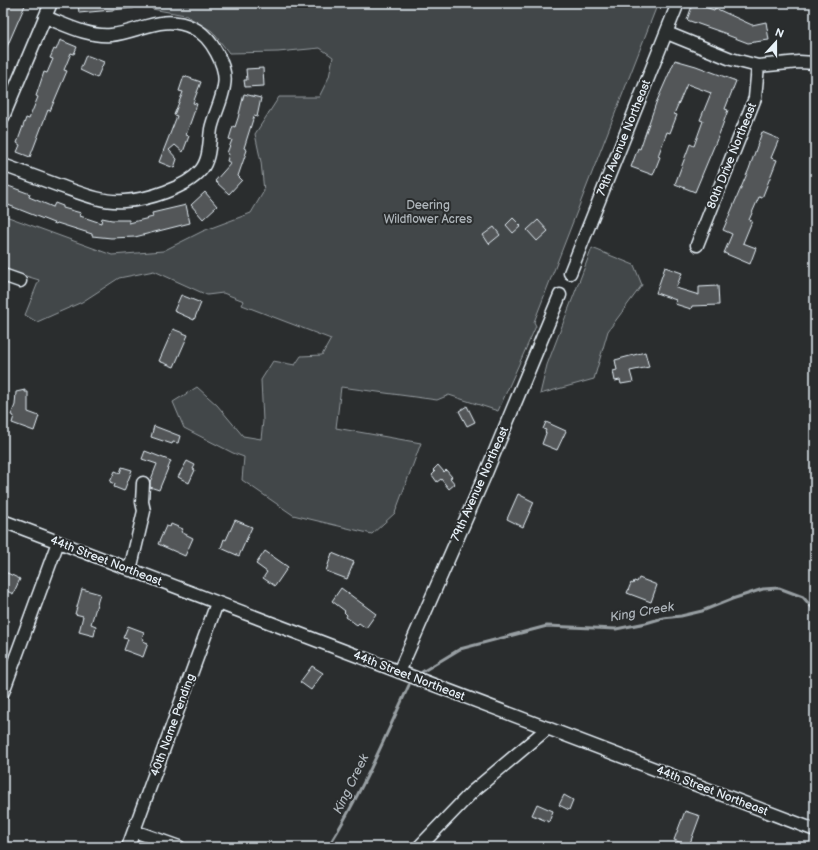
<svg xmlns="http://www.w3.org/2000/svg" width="818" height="850" viewBox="0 0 818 850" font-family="'Balsamiq Sans',sans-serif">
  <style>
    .green { fill: #424648; stroke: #959ca0 }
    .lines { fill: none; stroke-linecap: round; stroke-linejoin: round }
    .stream { stroke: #989fa3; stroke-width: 3 }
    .building { fill: #535759; stroke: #e8f1f8 }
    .minor-casing { stroke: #e8f1f8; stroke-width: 15 }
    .minor { stroke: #2a2d2e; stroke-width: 12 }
    .labels { text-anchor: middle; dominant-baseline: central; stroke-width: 4; stroke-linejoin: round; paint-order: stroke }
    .street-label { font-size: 12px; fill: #e8f1f8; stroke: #2a2d2e }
    .park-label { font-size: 12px; fill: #aeb5ba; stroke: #2a2d2e }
    .water-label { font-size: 13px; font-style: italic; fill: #acb3b9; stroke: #2a2d2e }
  </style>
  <rect width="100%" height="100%" fill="#2a2d2e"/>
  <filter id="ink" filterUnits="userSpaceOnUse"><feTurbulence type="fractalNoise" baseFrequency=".025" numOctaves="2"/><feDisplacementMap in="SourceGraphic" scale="8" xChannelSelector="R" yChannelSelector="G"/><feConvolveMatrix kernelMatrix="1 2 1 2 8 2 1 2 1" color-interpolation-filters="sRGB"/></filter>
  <g filter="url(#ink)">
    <path class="green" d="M 151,3 L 658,3 L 534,322 L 536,326 L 498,411 L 449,395 L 437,400 L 341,387 L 336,428 L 421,443 L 395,513 L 372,534 L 293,515 L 242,480 L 244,457 L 233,453 L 184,428 L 173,402 L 197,387 L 217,405 L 243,436 L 261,439 L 263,421 L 261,380 L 273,361 L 295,365 L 301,356 L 322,355 L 331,339 L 242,305 L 244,301 L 223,293 L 207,295 L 154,271 L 119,278 L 82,302 L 37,322 L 25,315 L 39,280 L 3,269 L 3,215 L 112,255 L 163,251 L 203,231 L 251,213 L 264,191 L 261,162 L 255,134 L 279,97 L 319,97 L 329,77 L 333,57 L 320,48 L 278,52 L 229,53 L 212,31 L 185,15 L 152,9 Z
      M 592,248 L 634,265 L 642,285 L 608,331 L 594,379 L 540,394 L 547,365 Z"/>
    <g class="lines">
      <path class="stream" d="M 422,672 L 460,649 L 547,626 L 616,629 L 646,623 L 663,618 L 681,616 L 702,611 L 732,599 L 763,589 L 779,588 L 803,597 L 815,611
        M 328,847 C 360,796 384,740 409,685"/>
    </g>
    <path class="building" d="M 3,3 L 26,3 L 3,56 Z
      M 78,3 L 134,3 L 134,8 L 79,13 Z
      M 693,3 L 714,10 L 715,8 L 752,25 L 766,22 L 769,40 L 748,43 L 727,35 L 727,34 L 687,20 Z
      M 60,40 L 77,47 L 74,54 L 71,53 L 64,70 L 67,71 L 50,111 L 48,110 L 30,157 L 17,152 L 20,145 L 17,143 L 26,118 L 29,119 L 38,97 L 36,96 L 44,72 L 47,73 L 53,59 L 50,58 L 54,49 L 56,50 Z
      M 86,55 L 104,62 L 97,78 L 80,70 Z
      M 675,60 L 696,66 L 736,81 L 725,109 L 728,110 L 720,132 L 695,192 L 675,184 L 690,144 L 694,146 L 703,121 L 700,120 L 711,93 L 687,84 L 674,114 L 677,115 L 670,133 L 667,132 L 658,156 L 660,157 L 653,175 L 631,167 L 638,148 L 640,149 L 656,103 Z
      M 263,68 L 264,86 L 245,87 L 244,80 L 247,80 L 246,69 Z
      M 184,76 L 201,82 L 193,103 L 197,104 L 186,135 L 189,136 L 183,152 L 175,145 L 169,150 L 177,159 L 174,168 L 159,162 L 177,116 L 174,115 L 183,92 L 179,91 Z
      M 244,94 L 261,98 L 257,117 L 254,116 L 244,148 L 247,150 L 238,176 L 242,180 L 229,194 L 215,181 L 231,163 L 227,161 L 229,154 L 227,153 L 232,140 L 229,139 L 233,126 L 235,127 L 238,118 Z
      M 762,132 L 779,139 L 771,158 L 777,160 L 762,198 L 759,197 L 749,220 L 752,221 L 743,243 L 756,248 L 750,264 L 724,253 L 732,234 L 723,230 L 749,169 Z
      M 3,184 L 30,194 L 29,197 L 53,207 L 55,203 L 63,206 L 63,208 L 81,213 L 80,216 L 101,223 L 102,218 L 112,220 L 129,220 L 129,223 L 153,217 L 152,213 L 186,205 L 190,223 L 135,237 L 111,238 L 92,236 L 92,234 L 57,223 L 56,224 L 3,203 Z
      M 205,192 L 217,206 L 203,219 L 191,205 Z
      M 513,218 L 521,226 L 513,233 L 506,225 Z
      M 538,220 L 548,231 L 537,241 L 527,230 Z
      M 494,227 L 500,235 L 489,244 L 483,235 Z
      M 665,267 L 682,273 L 676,288 L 699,295 L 699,287 L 718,286 L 719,305 L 692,306 L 691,309 L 675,304 L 676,300 L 656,293 Z
      M 181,295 L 201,303 L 194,320 L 174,311 Z
      M 173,329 L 188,335 L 174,367 L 159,361 Z
      M 645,352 L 649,367 L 630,371 L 633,382 L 621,384 L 620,380 L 615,381 L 613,371 L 617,370 L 615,360 Z
      M 25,390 L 25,392 L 28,392 L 28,412 L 39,416 L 34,431 L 12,423 L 14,416 L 11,415 L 15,405 L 16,392 Z
      M 467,406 L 475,422 L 467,426 L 459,411 Z
      M 546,422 L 566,431 L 557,450 L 542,444 L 546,433 L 545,432 L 546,430 L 543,429 Z
      M 154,426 L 180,436 L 178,443 L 173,442 L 172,444 L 151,437 Z
      M 145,451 L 171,461 L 159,490 L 150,487 L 150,482 L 157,464 L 142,459 Z
      M 187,461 L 195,465 L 193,469 L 195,470 L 189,483 L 178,477 Z
      M 438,465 L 444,472 L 446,470 L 452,477 L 450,478 L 455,484 L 449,489 L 441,479 L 437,482 L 432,475 L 435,472 L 433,470 Z
      M 122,467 L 132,470 L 124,491 L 114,487 L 115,484 L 110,482 L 115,471 L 120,473 Z
      M 518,494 L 534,502 L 523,527 L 507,519 Z
      M 235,520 L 252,527 L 239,556 L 221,548 L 224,539 L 226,540 Z
      M 171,524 L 183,529 L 181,532 L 193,538 L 185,556 L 158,544 L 166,526 L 170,527 Z
      M 265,551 L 288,567 L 275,586 L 263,578 L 267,572 L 256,564 Z
      M 332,553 L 354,562 L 347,579 L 326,571 Z
      M 3,571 L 20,579 L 13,594 L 3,589 Z
      M 639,578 L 657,585 L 651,602 L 627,593 L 631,583 L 633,584 L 634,581 L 637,582 Z
      M 341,588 L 376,614 L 366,628 L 359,623 L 357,625 L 346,617 L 347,615 L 344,612 L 345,611 L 332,601 Z
      M 82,589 L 100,594 L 91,624 L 96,626 L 94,636 L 79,632 L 83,616 L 75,614 Z
      M 128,626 L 144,632 L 142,638 L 144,639 L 143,641 L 148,643 L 143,657 L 124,650 L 128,639 L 123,638 Z
      M 312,666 L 323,673 L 311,690 L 300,682 Z
      M 564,795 L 573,800 L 569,810 L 559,805 Z
      M 537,804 L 553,811 L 549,822 L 532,815 Z
      M 685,811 L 700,816 L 689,846 L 674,840 Z"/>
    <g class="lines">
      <defs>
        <path id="minor" d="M 667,33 L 731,59 L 758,66 L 799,62 L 815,63
          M 3,117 L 51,3
          M 3,165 C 22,172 41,179 60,186 C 80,193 103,203 124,201 C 147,200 186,188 201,170 C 210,159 209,143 211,129 C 214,115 222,101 224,86 C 228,67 211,36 193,28 C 163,13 140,32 111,35 C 88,37 66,25 45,17
          M 697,245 L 755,98 L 758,66
          M 570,273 L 678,3
          M 3,275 L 20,281
          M 3,521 L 815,830
          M 130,570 L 144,511 L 142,502 L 143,483
          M 399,672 L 486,473 L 560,295
          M 3,692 L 58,542
          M 134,831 L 179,847
          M 128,847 L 217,603
          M 419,847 L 472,792 L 548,728"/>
      </defs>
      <use href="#minor" class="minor-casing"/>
      <use href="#minor" class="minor"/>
    </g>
  </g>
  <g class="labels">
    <g class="street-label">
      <text transform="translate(624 138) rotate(-68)">79th Avenue Northeast</text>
      <text transform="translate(732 156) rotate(-68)">80th Drive Northeast</text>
      <text transform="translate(480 484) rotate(-66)">79th Avenue Northeast</text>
      <text transform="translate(106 561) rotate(21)">44th Street Northeast</text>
      <text transform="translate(409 676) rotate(21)">44th Street Northeast</text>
      <text transform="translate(173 725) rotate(-70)">40th Name Pending</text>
      <text transform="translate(712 791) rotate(21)">44th Street Northeast</text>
    </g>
    <g class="park-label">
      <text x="428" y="205">Deering<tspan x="428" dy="14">Wildflower Acres</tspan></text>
    </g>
    <g class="water-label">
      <text transform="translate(642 612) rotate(-10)">King Creek</text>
      <text transform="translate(351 784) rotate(-64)">King Creek</text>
    </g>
  </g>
  <rect width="818" height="850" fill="none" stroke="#2a2d2e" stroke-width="16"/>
  <rect x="8" y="8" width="802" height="834" fill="none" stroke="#e8f1f8" stroke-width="1.5" filter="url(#ink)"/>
  <g transform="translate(776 42) rotate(21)" stroke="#2a2d2e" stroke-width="3" paint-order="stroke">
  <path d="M0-3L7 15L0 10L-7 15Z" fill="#e8f1f8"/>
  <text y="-6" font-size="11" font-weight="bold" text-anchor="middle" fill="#e8f1f8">N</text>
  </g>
</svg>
